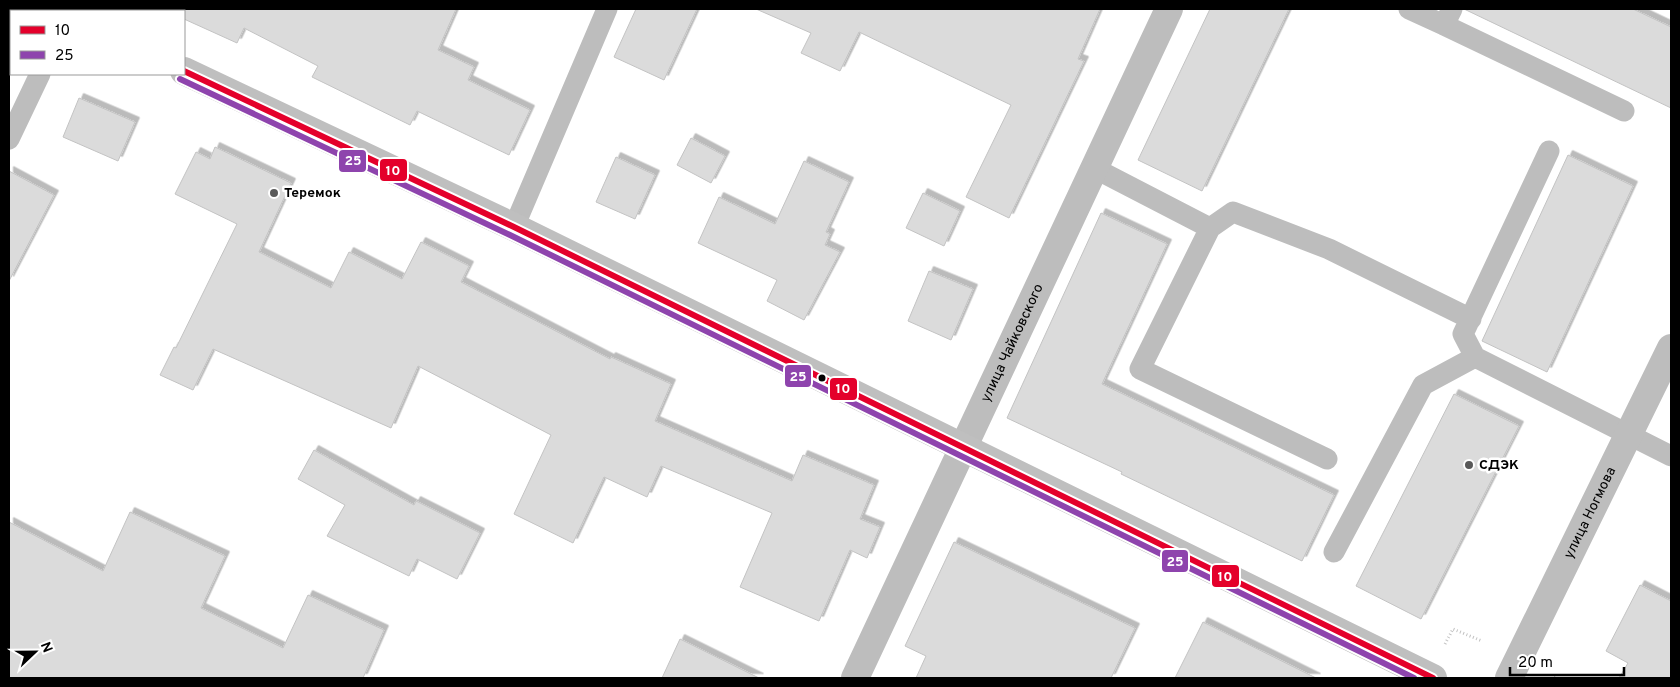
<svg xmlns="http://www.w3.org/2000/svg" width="1680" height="687" viewBox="0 0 1680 687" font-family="Overpass,sans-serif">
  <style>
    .building { fill: #dbdbdb; stroke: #c3c3c3; filter: url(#shadow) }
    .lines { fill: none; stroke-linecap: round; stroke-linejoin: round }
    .path { stroke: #c2c2c2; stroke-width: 3; stroke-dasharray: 1 2.5; stroke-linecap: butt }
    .service { stroke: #bdbdbd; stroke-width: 21 }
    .minor { stroke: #bdbdbd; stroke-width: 28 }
    .tertiary { stroke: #bdbdbd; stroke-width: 28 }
    .secondary { stroke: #bfbfbf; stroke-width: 28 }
    .bus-1-casing { stroke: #fff; stroke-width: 10 }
    .bus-2-casing { stroke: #fff; stroke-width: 10 }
    .bus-1 { stroke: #e4002b; stroke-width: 6 }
    .bus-2 { stroke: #8e44ad; stroke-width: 6 }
    .poi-dot { fill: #595959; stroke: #fff; stroke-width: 2 }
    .bus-dot { fill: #000; stroke: #fff; stroke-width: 2 }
    .labels { text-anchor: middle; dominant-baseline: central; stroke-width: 5; stroke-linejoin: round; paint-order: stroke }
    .poi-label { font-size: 14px; font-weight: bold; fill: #000; stroke: #fff; text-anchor: start }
    .street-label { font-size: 14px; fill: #000; stroke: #fff }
    .line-badge { stroke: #fff; stroke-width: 2 }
    .badge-label { font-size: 14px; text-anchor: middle; font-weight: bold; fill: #fff }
  </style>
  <defs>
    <filter id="shadow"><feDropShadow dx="4.5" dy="-4.5" stdDeviation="0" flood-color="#0004"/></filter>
  </defs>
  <rect width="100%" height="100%" fill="#fff"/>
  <path class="building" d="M 161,9 L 456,9 L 438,50 L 474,67 L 468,80 L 530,110 L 509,155 L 417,111 L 410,125 L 312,77 L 318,66 L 244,28 L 237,43 L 184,19 L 184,11 L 167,11 Z
    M 636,9 L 697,9 L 664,80 L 614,57 Z
    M 756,9 L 1100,9 L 1078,59 L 1084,61 L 1009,218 L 966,197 L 1011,105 L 859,32 L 840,71 L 801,53 L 811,33 Z
    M 1210,9 L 1289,9 L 1202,191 L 1138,160 Z
    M 1464,9 L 1633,9 L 1671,27 L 1671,108 Z
    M 79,98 L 135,122 L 118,161 L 63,137 Z
    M 691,138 L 725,156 L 711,183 L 677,165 Z
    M 215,147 L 291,183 L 259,252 L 331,288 L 349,252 L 402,279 L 421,242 L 469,266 L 461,282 L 610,359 L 611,357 L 671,384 L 655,421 L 792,481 L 803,455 L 874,485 L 860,519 L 880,527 L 867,558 L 850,550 L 819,621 L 740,587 L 772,513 L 661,466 L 647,497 L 604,477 L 573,543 L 514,514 L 551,435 L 418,366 L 391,428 L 213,349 L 193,390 L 160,375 L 174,347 L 176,348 L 237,224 L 175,194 L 196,152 L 210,159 Z
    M 1568,155 L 1633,186 L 1547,372 L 1482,341 Z
    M 616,157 L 655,175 L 635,219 L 596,202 Z
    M 804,161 L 849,182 L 826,232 L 830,234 L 825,245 L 840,252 L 804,320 L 767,301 L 777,280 L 698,243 L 719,197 L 775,224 Z
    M 9,171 L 54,195 L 9,281 Z
    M 923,193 L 960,211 L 944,246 L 906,228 Z
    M 1101,213 L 1167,244 L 1102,384 L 1334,495 L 1302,561 L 1121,474 L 1122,472 L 1007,418 Z
    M 929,271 L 973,289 L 951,340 L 908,321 Z
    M 1454,394 L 1519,426 L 1421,619 L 1356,586 Z
    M 314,450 L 414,505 L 416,501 L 480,533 L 457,579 L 417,559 L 409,576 L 327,536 L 345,505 L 298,479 Z
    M 130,512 L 225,556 L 201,608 L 283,648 L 308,595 L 384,630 L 363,678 L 9,678 L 9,522 L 103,571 Z
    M 954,542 L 1135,628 L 1111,678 L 916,678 L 926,656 L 905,646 Z
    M 1640,585 L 1671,601 L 1671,678 L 1619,678 L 1628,663 L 1606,651 Z
    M 1203,622 L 1316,678 L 1175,678 Z
    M 680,639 L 759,678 L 662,678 Z"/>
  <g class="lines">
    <path class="path" d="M 1445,644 L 1453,629 L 1482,641
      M 1554,677 L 1557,678"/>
    <path class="service" d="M 1409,9 L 1444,25
      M 1452,9 L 1444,25 L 1624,111
      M 9,139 L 40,74
      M 1549,151 L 1463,334 L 1475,357 L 1671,456
      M 1094,168 L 1210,228 L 1233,212 L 1329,249 L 1471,319
      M 514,227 L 607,9
      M 1210,228 L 1140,369 L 1327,459
      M 1334,552 L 1423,385 L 1475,357"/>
    <path class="minor" id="s1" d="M 855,678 L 1169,9"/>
    <path class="tertiary" id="s2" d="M 1509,678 L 1671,348"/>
    <path class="secondary" d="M 52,9 L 57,11
      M 184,71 L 514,227 L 1433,678"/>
    <defs>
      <path id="bus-1" d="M 184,71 L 514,227 L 1433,678"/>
      <path id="bus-2" d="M 180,79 L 510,235 L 1414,678"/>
    </defs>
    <use href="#bus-1" class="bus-1-casing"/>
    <use href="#bus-2" class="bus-2-casing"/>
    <use href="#bus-1" class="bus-1"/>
    <use href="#bus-2" class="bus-2"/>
  </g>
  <g class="poi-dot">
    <circle cx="274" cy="193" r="5"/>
    <circle cx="1469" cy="465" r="5"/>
  </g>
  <circle class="bus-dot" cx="822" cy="378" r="4.5"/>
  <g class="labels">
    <g class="poi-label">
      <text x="284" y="193">Теремок</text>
      <text x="1479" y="465">СДЭК</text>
    </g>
    <g class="street-label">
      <text stroke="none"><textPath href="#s1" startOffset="370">улица Чайковского</textPath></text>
      <text stroke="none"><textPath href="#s2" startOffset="184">улица Ногмова</textPath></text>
    </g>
  </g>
  <g class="line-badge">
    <rect x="338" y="149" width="29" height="24" rx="5" fill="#8e44ad"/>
    <rect x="379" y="158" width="29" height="24" rx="5" fill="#e4002b"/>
    <rect x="784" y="364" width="28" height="24" rx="5" fill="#8e44ad"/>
    <rect x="829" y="377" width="29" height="24" rx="5" fill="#e4002b"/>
    <rect x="1161" y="549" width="28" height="24" rx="5" fill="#8e44ad"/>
    <rect x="1211" y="564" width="29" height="24" rx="5" fill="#e4002b"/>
  </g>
  <g class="badge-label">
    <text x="353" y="165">25</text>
    <text x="393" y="175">10</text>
    <text x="798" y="381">25</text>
    <text x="843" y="393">10</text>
    <text x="1175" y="566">25</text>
    <text x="1225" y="581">10</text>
  </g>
  <rect width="1680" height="687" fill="none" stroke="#000000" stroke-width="20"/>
  <rect x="10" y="10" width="175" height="65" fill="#ffffff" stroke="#999999"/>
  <rect x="20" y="26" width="25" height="8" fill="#e4002b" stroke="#999999"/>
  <text x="55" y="35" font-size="15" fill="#000000">10</text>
  <rect x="20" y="51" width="25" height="8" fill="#8e44ad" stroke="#999999"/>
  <text x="55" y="60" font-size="15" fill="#000000">25</text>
  <g transform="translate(35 652) rotate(68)" stroke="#ffffff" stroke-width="4" paint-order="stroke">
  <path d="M0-4L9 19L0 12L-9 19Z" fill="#000000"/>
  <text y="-8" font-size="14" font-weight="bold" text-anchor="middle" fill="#000000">N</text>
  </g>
  <path d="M1510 667v8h114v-8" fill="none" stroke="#000000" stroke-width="2.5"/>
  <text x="1518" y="667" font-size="15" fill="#000000" stroke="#ffffff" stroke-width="4" paint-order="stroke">20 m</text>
</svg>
